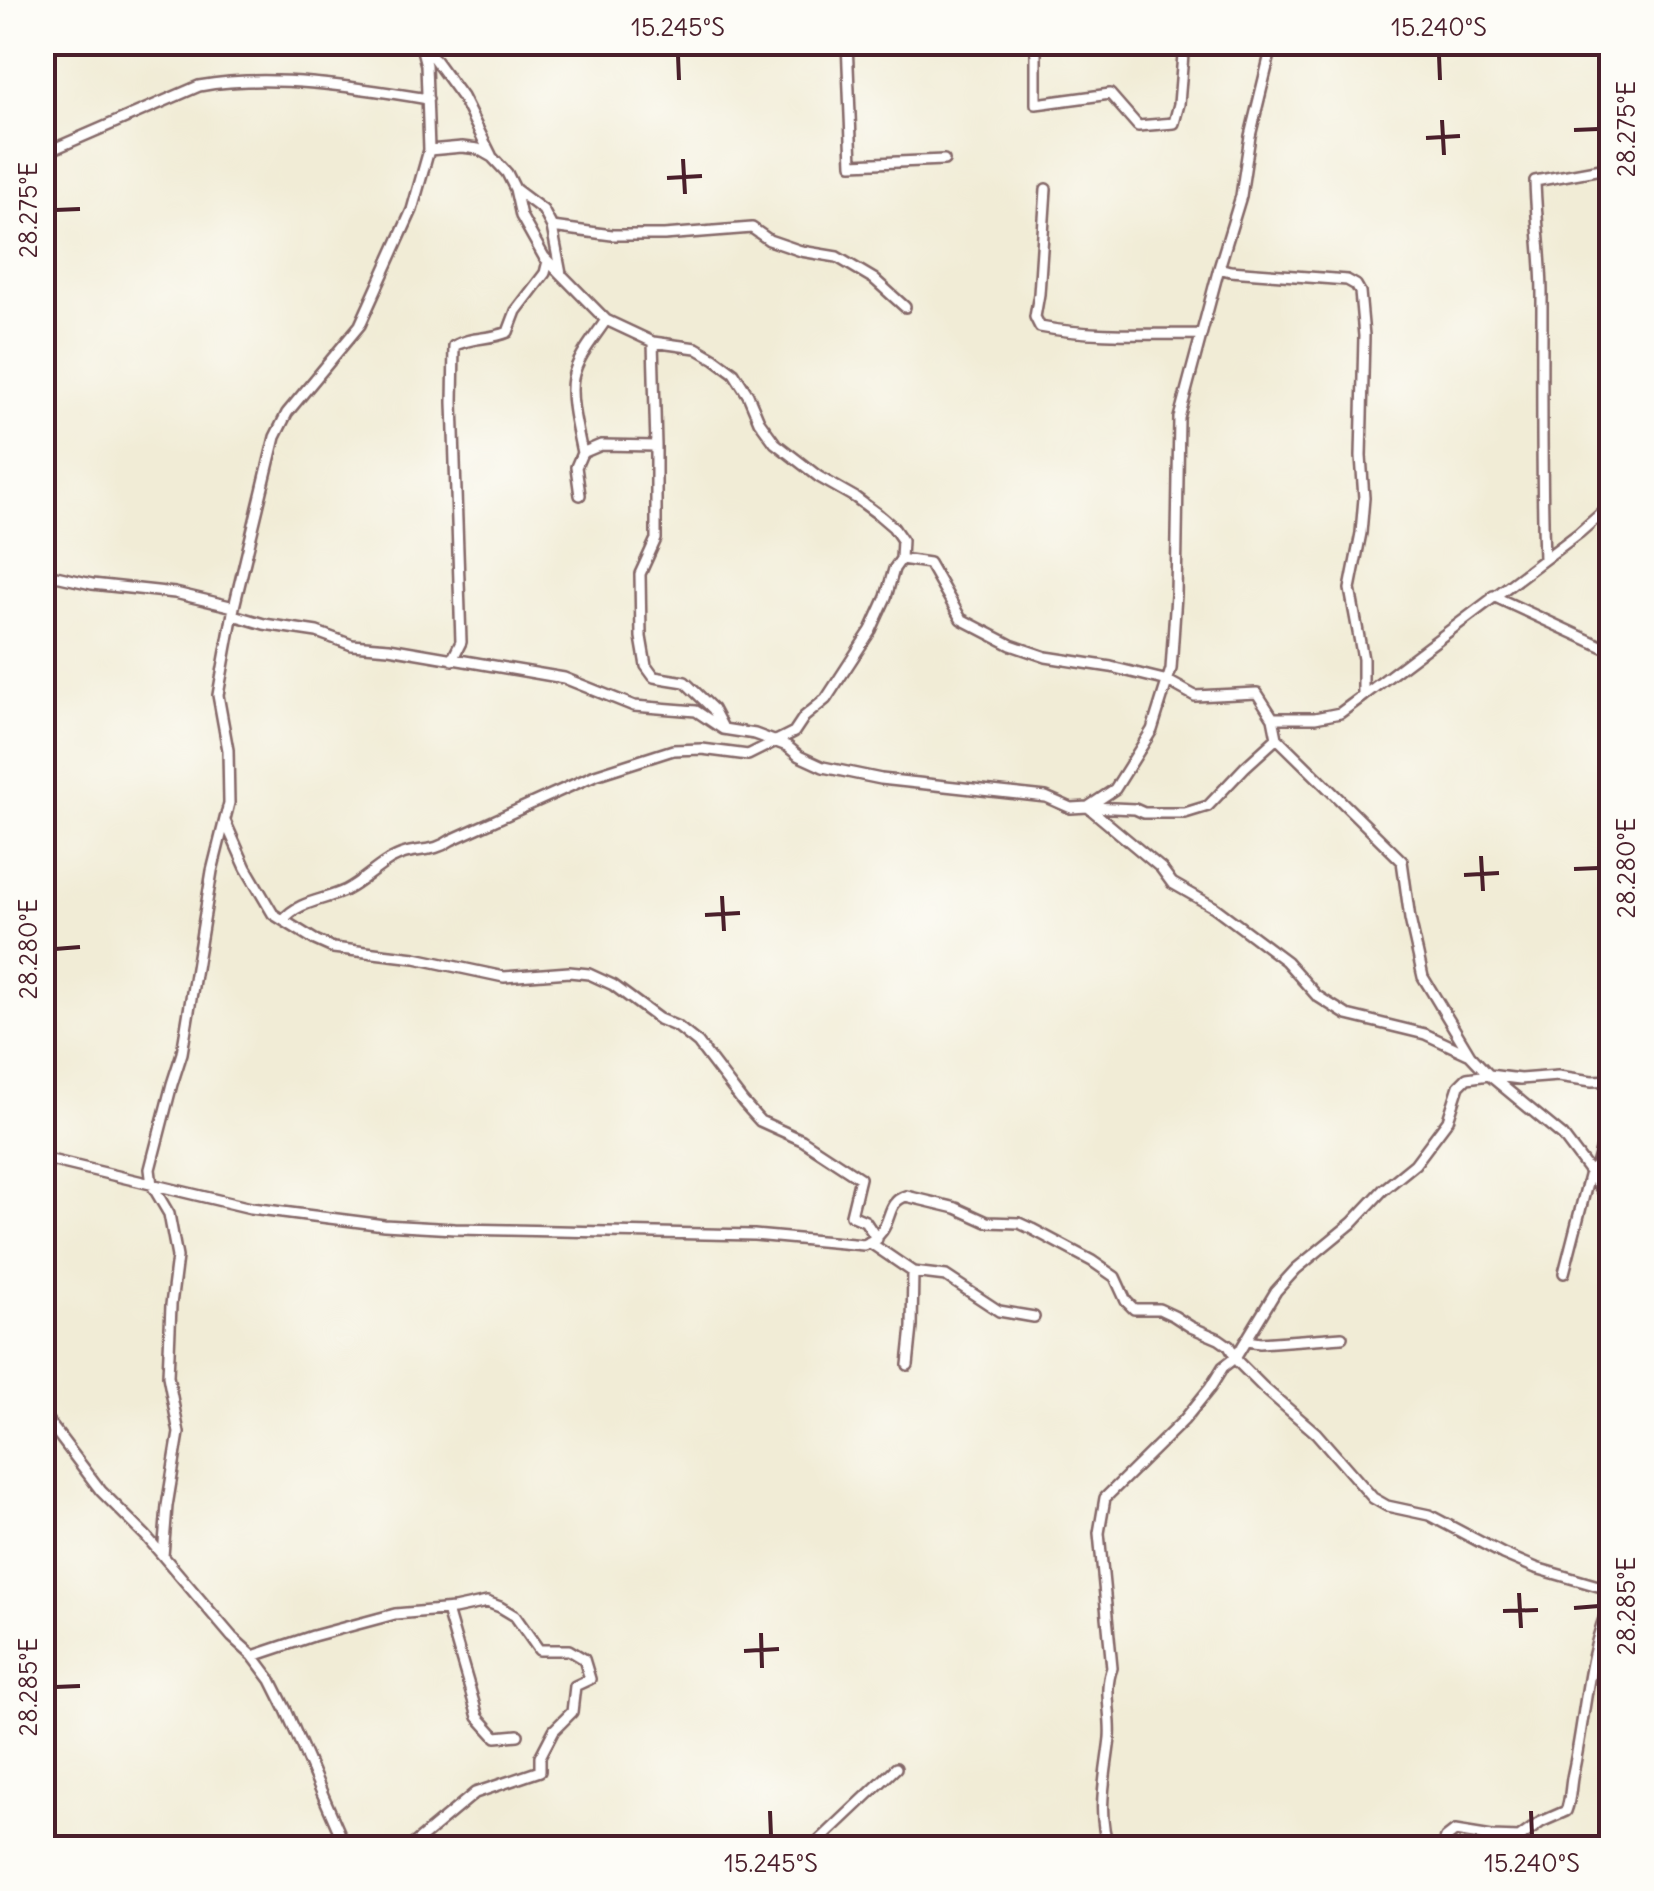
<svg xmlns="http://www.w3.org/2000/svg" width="1654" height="1891" viewBox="0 0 1654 1891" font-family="Delius,sans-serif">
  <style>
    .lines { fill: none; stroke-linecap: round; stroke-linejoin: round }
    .minor-casing { stroke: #846767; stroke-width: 14 }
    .minor { stroke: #fff; stroke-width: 9 }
    .ticks { fill: none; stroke: #4a1f2b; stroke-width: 4 }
    .neatline { fill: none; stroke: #4a1f2b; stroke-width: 4 }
    .ticks-label { font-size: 25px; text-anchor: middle; fill: #4a1f2b }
  </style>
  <rect width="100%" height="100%" fill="#fdfcf7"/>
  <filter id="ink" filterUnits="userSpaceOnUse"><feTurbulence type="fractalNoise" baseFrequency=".01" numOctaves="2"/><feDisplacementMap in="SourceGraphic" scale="20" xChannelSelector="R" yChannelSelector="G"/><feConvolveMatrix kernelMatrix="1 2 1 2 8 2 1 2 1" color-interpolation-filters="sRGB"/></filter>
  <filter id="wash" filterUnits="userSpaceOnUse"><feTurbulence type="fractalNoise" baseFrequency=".0048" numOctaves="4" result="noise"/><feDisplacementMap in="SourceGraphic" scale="40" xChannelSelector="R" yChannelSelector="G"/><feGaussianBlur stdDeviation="2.25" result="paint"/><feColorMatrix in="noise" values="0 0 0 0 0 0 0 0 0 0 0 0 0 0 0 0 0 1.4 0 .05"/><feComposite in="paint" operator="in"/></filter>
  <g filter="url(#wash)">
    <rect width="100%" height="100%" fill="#f1ecd6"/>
  </g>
  <g filter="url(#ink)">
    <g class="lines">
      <defs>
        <path id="minor" d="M 847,42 L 852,164 L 944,160
          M 1036,42 L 1036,104 L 1110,94 L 1138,126 L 1174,123 L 1179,104 L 1184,42
          M 424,45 L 462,97 L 491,155
          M 42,131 L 46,153
          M 42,154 L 199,86 C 272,73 356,87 428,99
          M 515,189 L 543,210 L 552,227 L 561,274
          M 1046,189 L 1039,294 L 1035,317 L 1040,327 C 1092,337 1148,334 1201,334
          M 552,227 L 612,235 L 664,235 L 752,228 L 769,240 L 801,251 L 837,257 L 874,279 L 905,307
          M 1219,268 L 1230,271 L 1347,280 L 1356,285 L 1360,292 L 1364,336 L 1361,456 L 1364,498 L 1361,533 L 1350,589 L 1363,659 L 1363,696 L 1579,533 L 1612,504
          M 656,446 L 656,539 L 640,574 L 641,637 L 646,666 L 654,677 L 685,682 L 713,709 L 722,726
          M 582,453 C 578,432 569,399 573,378 C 577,357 595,337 606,320
          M 580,495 L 576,467 L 582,453 L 601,445 L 656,446 L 653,342
          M 901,559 L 929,563 L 961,619 L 1011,645 L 1046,657 L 1111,667 L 1168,681 L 1195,696 L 1257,693 L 1273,718
          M 1544,559 C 1541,472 1542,384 1542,296 C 1542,258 1536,220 1535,181 L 1612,167
          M 42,573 L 92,584 L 175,593 L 234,607
          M 1493,596 L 1612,651
          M 233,615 L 264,624 L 317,632 L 352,645 L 389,648 L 564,678 L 634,706 L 696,711 L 723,729 L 755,734 L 787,746 L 799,756 L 823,767 L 881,779 L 1046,797 L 1071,808 L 1088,807 L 1115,789 L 1152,730 L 1171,669 L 1176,595 L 1179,418 L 1219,268 L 1241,196 L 1250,136 L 1273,42
          M 452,660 L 461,642 L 453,402 L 454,346 C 471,336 490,340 508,332 L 516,311 L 545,273 L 548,261
          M 1363,696 L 1340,713 L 1315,718 L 1273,718 L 1277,738 L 1402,861 L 1410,919 L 1423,977 L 1470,1055 L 1489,1075 L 1563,1136 L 1590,1172 L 1612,1205
          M 1088,807 L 1161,868 L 1172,883 L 1214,907 L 1286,961 L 1317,996 L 1347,1015 L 1425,1034 L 1468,1054
          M 1091,807 L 1135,809 L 1144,813 L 1185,813 L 1208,806 L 1245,767 L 1277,738
          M 225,821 L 246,868 L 273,914 L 315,940 L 333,948 L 415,958 L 504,977 L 569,972 L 589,974 L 613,985 L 659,1019 L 678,1027 L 698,1043 L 743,1102 L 760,1121 L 802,1140 L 860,1178 L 851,1215 L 865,1221 L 877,1239
          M 283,920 C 300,900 324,901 346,890 C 367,879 383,859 406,853 C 424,848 434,852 451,840 L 595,775 L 673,750 L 702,749 L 748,755 L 794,732 L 804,717 L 826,699 L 871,630 L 886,597 L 894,569 L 901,559 L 902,540 L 893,527 L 879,515 L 856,498 L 819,477 L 775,443 L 759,421 L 748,395 L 734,373 L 715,359 L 696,348 L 653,342 L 606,320 L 544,257 L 521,216 L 515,189 L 507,173 L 492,157 L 478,149 L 462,147 L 429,150
          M 42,1158 L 251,1208 L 384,1225 L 455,1229 L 754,1235 L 864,1245 C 898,1229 881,1204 906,1196 L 956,1208 L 987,1222 L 1019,1223 L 1032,1229 L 1092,1261 L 1115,1277 L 1126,1301 L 1134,1309 L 1159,1309 L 1174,1316 L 1191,1327 L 1219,1339 L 1229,1346 L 1238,1362 L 1264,1388 L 1316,1433 L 1373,1498 L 1387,1506 L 1429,1515 L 1503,1554 L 1536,1568 L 1612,1590
          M 869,1242 L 913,1272 L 946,1276 L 999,1311 L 1034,1317
          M 1564,1273 L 1590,1172 L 1597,1165 L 1612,1109
          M 1247,1341 L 1260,1343 L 1342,1337
          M 908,1365 L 912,1327 L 913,1272
          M 42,1413 L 101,1491 L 146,1536 L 232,1637 L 253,1656 L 271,1680 L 286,1710 L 346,1848
          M 163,1556 L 167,1506 L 179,1433 L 168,1376 L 171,1305 L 177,1257 L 169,1214 L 152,1185 L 150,1169 L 172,1084 L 182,1053 L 212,871 L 229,803 L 228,750 L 218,695 L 234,607 L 275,437 L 287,413 L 360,325 L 412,210 L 429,150 L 426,65 L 420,42
          M 447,1610 L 478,1717 L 496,1737 L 518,1735
          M 253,1656 L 313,1636 L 395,1614 L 454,1609 L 487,1602 L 500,1607 L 515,1616 L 539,1650 L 569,1650 L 584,1659 L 590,1679 L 575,1686 L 572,1712 L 554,1730 L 540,1757 L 540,1771 L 475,1793 L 409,1848
          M 815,1848 L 818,1842 L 896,1768
          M 1109,1848 C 1096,1814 1106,1774 1110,1738 C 1112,1714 1103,1691 1112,1668 L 1099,1533 L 1105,1498 L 1184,1420 L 1210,1388 L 1223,1367 L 1236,1357 L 1276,1291 L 1296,1269 L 1352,1223 L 1383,1190 L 1415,1164 L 1448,1120 L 1459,1086 L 1467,1078 L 1489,1075 L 1520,1079 L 1558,1076 L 1592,1081 L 1612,1080
          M 1442,1848 L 1446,1838 L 1455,1831 L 1492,1837 L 1519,1838 L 1541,1822 L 1566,1811 C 1571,1799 1570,1786 1573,1773 C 1586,1714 1587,1654 1612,1598"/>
      </defs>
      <use href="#minor" class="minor-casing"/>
      <use href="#minor" class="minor"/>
    </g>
  </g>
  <path class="ticks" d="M 678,55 L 679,80M 1439,55 L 1440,80M 1442,120 L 1444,155M 1574,130 L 1599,129M 1426,138 L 1460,136M 683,159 L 685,194M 667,178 L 702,176M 55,210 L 80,209M 1481,856 L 1483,891M 1574,869 L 1599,868M 1464,875 L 1499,873M 722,896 L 724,931M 705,915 L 740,913M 55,949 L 80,947M 1519,1593 L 1521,1628M 1574,1608 L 1599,1606M 1503,1611 L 1538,1610M 761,1633 L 762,1668M 744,1651 L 779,1649M 55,1687 L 80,1686M 770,1811 L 771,1836M 1531,1811 L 1532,1836"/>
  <rect width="1654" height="1891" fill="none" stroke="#fdfcf7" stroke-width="110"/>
  <rect x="55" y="55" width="1544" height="1781" class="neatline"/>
  <g class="ticks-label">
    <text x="678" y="36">15.245°S</text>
    <text x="1439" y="36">15.240°S</text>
    <text transform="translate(1626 129) rotate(-90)" y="9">28.275°E</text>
    <text transform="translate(28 210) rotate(-90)" y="9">28.275°E</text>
    <text transform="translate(1626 868) rotate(-90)" y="9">28.280°E</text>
    <text transform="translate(28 949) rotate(-90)" y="9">28.280°E</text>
    <text transform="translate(1626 1606) rotate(-90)" y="9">28.285°E</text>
    <text transform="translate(28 1687) rotate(-90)" y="9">28.285°E</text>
    <text x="771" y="1872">15.245°S</text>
    <text x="1532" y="1872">15.240°S</text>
  </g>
</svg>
